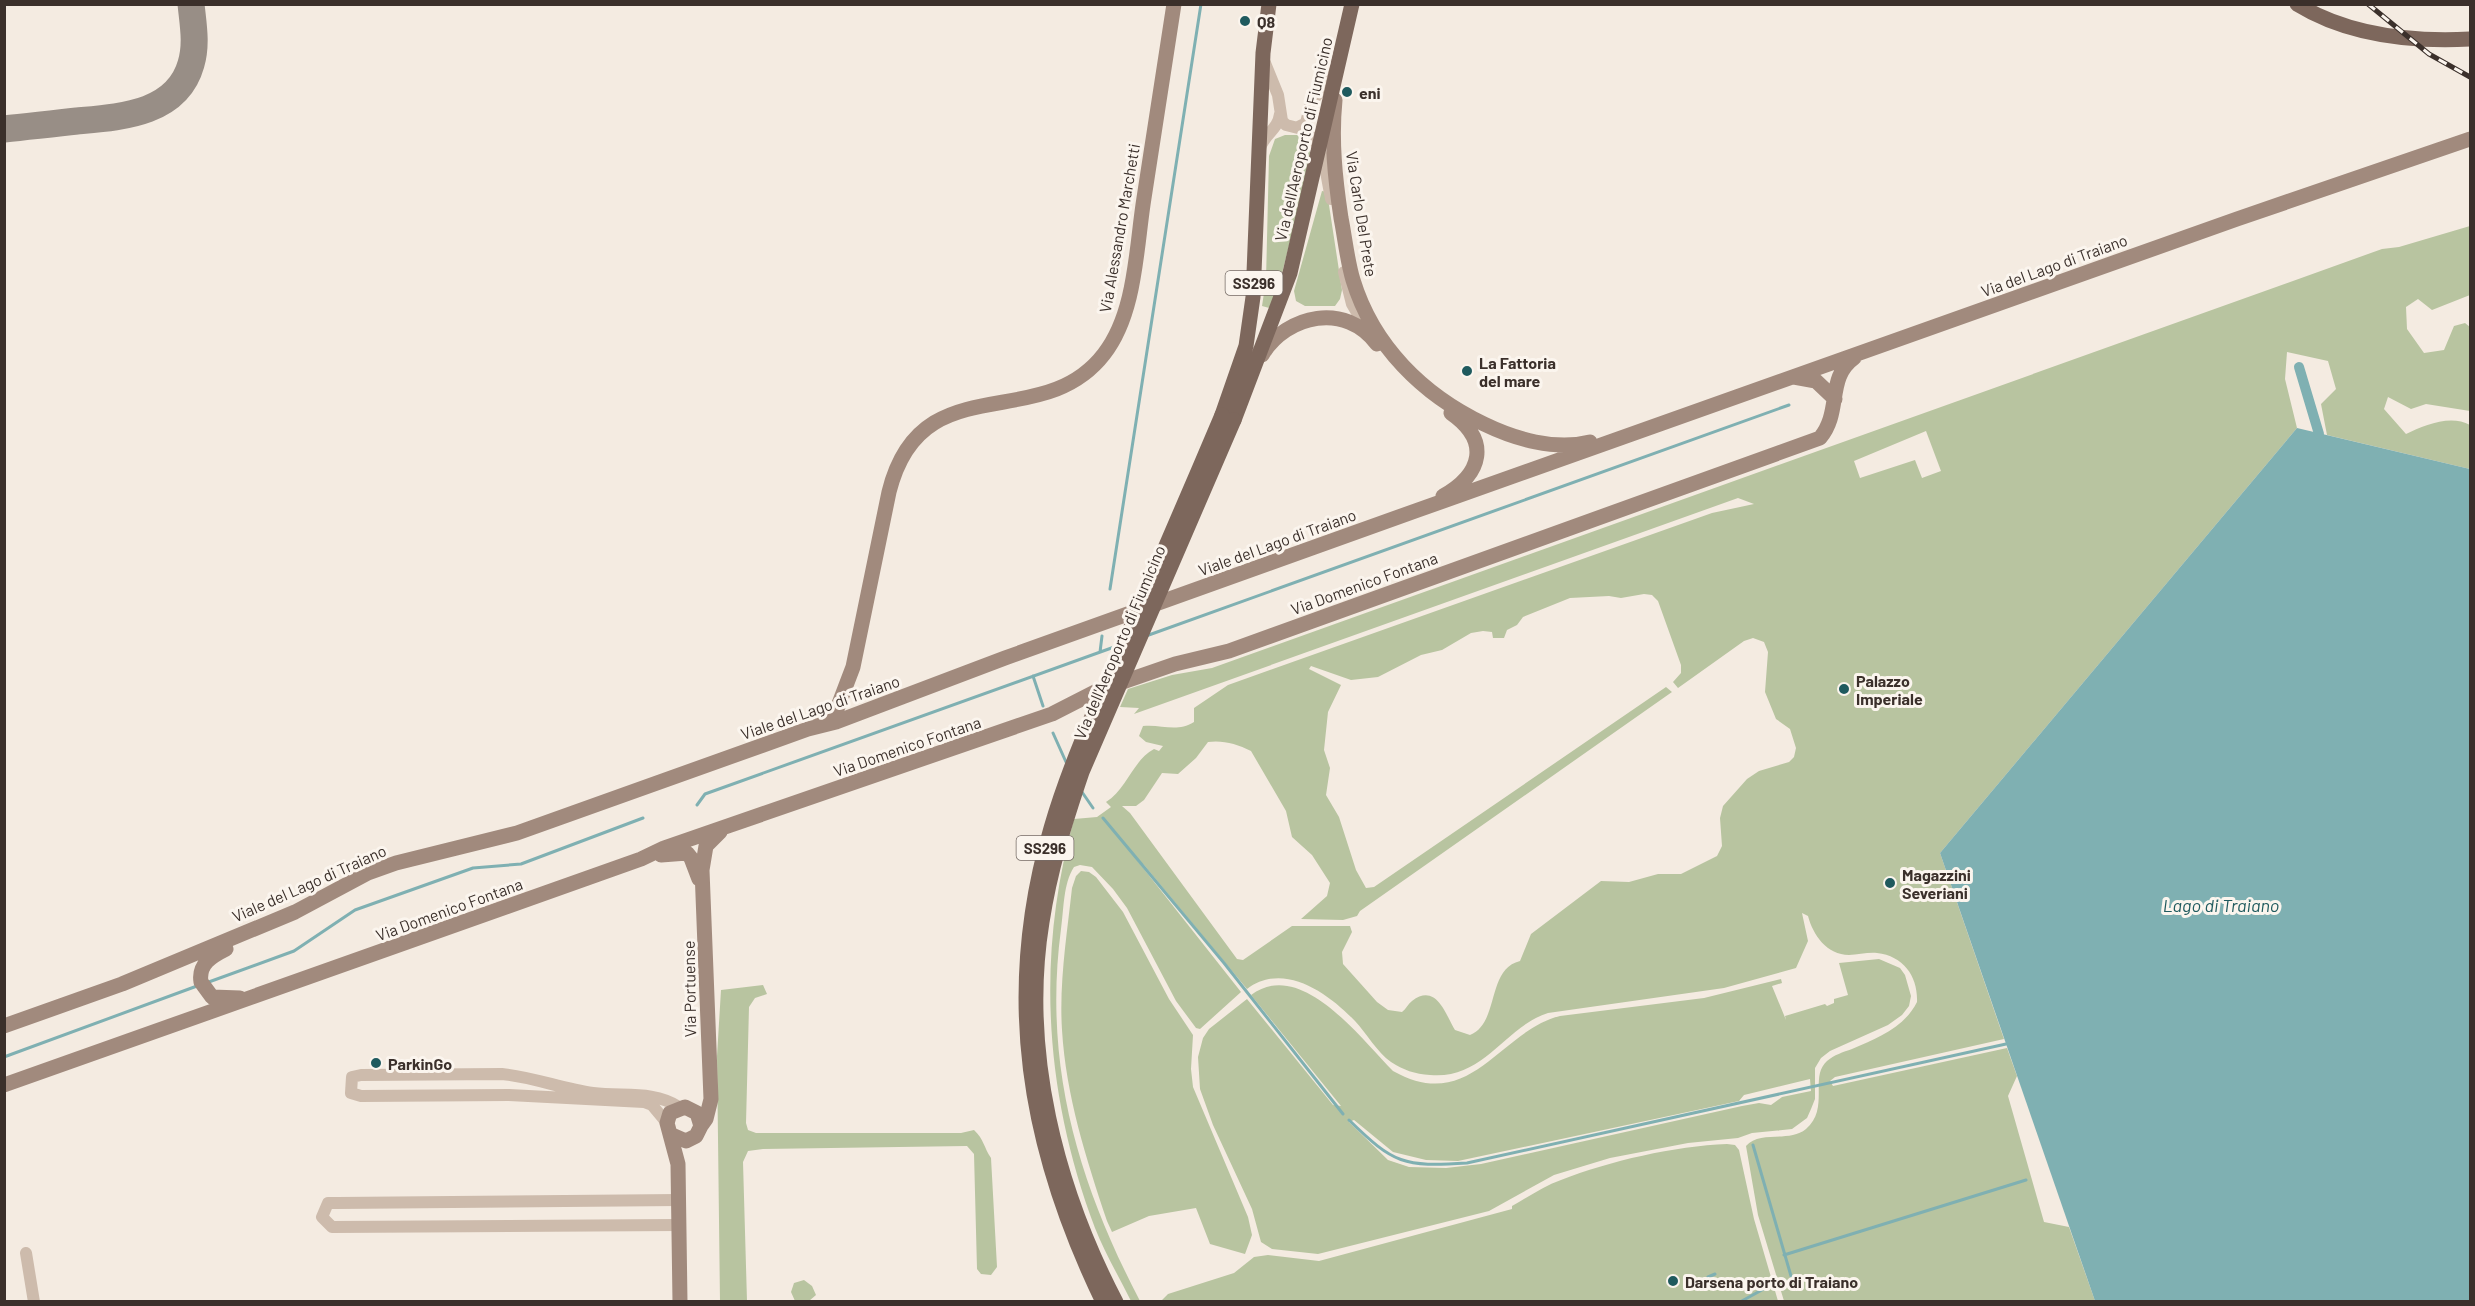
<svg xmlns="http://www.w3.org/2000/svg" width="2475" height="1306" viewBox="0 0 2475 1306" font-family="Barlow,sans-serif">
  <style>
    .green { fill: #b8c4a0; fill-rule: evenodd }
    .water { fill: #7fb0b2 }
    .lines { fill: none; stroke-linecap: round; stroke-linejoin: round }
    .stream { stroke: #7fb0b2; stroke-width: 3 }
    .canal { stroke: #7fb0b2; stroke-width: 10 }
    .taxiway { stroke: #988e86; stroke-width: 27 }
    .street { stroke: #cdbbac; stroke-width: 12 }
    .secondary { stroke: #a18a7d; stroke-width: 15 }
    .primary { stroke: #7d675c; stroke-width: 15 }
    .rail-casing { stroke: #3b302b; stroke-width: 5 }
    .rail { stroke: #fbf5ee; stroke-width: 3; stroke-dasharray: 9; stroke-linecap: butt }
    .primary-bridge { stroke: #7d675c; stroke-width: 15 }
    .poi-dot { fill: #1f5a5e; stroke: #fbf5ee; stroke-width: 2 }
    .labels { text-anchor: middle; dominant-baseline: central; stroke-width: 6; stroke-linejoin: round; paint-order: stroke }
    .shield { fill: #fbf5ee; stroke: #756b66; stroke-width: 1.5 }
    .shield-label { font-size: 15px; font-weight: bold; fill: #3b302b }
    .poi-label { font-size: 16px; font-weight: bold; fill: #3b302b; stroke: #fbf5ee; text-anchor: start }
    .street-label { font-size: 16px; fill: #3b302b; stroke: #fbf5ee }
    .water-label { font-size: 18px; font-style: italic; fill: #1f5a5e; stroke: #fbf5ee }
  </style>
  <rect width="100%" height="100%" fill="#f4ebe1"/>
  <path class="green" d="M 1285,135 L 1298,135 L 1309,145 L 1311,158 L 1273,309 L 1262,306 L 1266,280 L 1269,156 L 1275,139 Z
    M 1322,191 L 1327,192 L 1342,290 L 1340,299 L 1335,306 L 1305,306 L 1296,301 L 1294,291 Z
    M 2470,226 L 2470,295 L 2432,310 L 2418,299 L 2406,307 L 2407,329 L 2424,353 L 2444,350 L 2454,326 L 2465,323 L 2470,327 L 2470,411 L 2426,404 L 2411,409 L 2388,397 L 2384,409 L 2406,434 C 2424,425 2451,414 2470,425 L 2470,469 L 2327,435 L 2321,404 L 2336,389 L 2328,361 L 2287,352 L 2285,379 L 2297,428 L 1940,853 L 2004,1039 L 1835,1077 L 1830,1081 L 1833,1086 L 2007,1048 L 2017,1076 L 2008,1096 L 2044,1222 L 2069,1227 L 2095,1301 L 1784,1301 L 1758,1215 L 1746,1146 C 1760,1130 1789,1143 1806,1129 C 1830,1108 1809,1077 1827,1061 C 1834,1055 1843,1052 1852,1049 C 1877,1038 1904,1028 1917,1002 C 1918,977 1904,956 1877,953 C 1868,952 1858,955 1849,955 C 1827,955 1813,935 1808,916 L 1802,913 L 1808,941 L 1796,968 L 1724,988 L 1548,1013 C 1504,1027 1484,1080 1430,1075 C 1415,1074 1403,1070 1391,1062 C 1377,1052 1367,1034 1355,1021 C 1328,993 1284,961 1247,989 L 1144,865 L 1136,859 L 1241,992 L 1200,1029 L 1196,1028 L 1176,1001 L 1127,908 L 1113,889 L 1092,867 L 1080,865 L 1074,867 C 1063,884 1064,909 1061,929 C 1043,1065 1078,1182 1140,1301 L 1131,1301 C 1119,1277 1105,1253 1095,1228 C 1044,1093 1036,955 1074,819 L 1097,817 L 1111,807 L 1106,802 C 1127,789 1133,760 1154,749 L 1159,751 L 1163,746 L 1146,742 L 1139,736 L 1143,726 C 1162,724 1176,733 1194,722 L 1194,708 L 1228,685 L 1712,513 L 1754,504 L 1738,498 L 1134,714 L 1139,708 L 1120,707 L 1128,689 L 1172,675 L 1212,668 L 2382,249 L 2399,247 ZM 1926,431 L 1941,471 L 1922,478 L 1915,460 L 1860,478 L 1854,461 ZM 1644,594 L 1652,595 L 1658,601 L 1681,665 L 1681,673 L 1673,682 L 1678,688 L 1744,641 L 1753,638 L 1764,642 L 1768,652 L 1765,692 L 1776,719 L 1790,729 L 1796,748 L 1794,757 L 1789,762 L 1759,771 L 1747,779 L 1723,806 L 1720,818 L 1722,846 L 1717,856 L 1681,874 L 1658,874 L 1629,882 L 1601,881 L 1531,934 L 1520,961 C 1486,969 1500,1023 1470,1035 L 1455,1030 C 1446,1016 1437,982 1412,1001 C 1408,1004 1406,1009 1402,1012 L 1388,1010 L 1377,1002 L 1343,964 L 1342,952 L 1352,932 L 1350,926 L 1292,926 L 1243,960 L 1237,959 L 1130,813 L 1122,806 L 1136,806 L 1144,800 L 1162,773 L 1178,774 L 1196,758 L 1208,742 C 1223,740 1237,744 1251,751 L 1286,811 L 1292,837 L 1312,855 L 1330,883 L 1327,896 L 1301,919 L 1343,920 L 1357,916 L 1360,911 L 1672,692 L 1666,687 L 1374,887 L 1366,888 L 1356,870 L 1339,817 L 1326,795 L 1330,768 L 1324,750 L 1328,712 L 1341,685 L 1309,669 L 1311,666 L 1351,680 L 1378,677 L 1421,655 L 1442,650 L 1471,633 L 1483,631 L 1492,632 L 1493,638 L 1504,638 L 1507,630 L 1517,625 L 1523,617 L 1570,598 L 1609,596 L 1621,598 Z
    M 1081,871 L 1089,872 L 1096,877 L 1123,912 L 1169,999 L 1193,1035 L 1191,1069 L 1193,1087 L 1248,1217 L 1252,1235 L 1245,1254 L 1210,1244 L 1196,1208 L 1149,1216 L 1112,1232 L 1107,1221 C 1086,1158 1066,1096 1062,1030 C 1059,983 1067,934 1072,888 L 1076,876 Z
    M 1879,959 L 1900,968 L 1905,975 L 1911,996 L 1909,1006 L 1902,1015 L 1888,1025 L 1830,1051 L 1821,1058 L 1815,1068 L 1815,1099 L 1811,1109 L 1807,1118 L 1792,1129 L 1752,1133 L 1738,1138 L 1688,1143 L 1610,1158 L 1554,1175 L 1489,1211 L 1318,1254 L 1272,1249 L 1261,1242 L 1252,1209 L 1213,1125 L 1200,1089 L 1198,1057 L 1203,1038 L 1209,1029 L 1247,999 L 1333,1105 L 1341,1106 L 1251,995 C 1301,957 1361,1039 1393,1071 C 1471,1115 1499,1031 1560,1016 L 1704,998 L 1781,979 L 1782,983 L 1772,986 L 1786,1020 L 1785,1016 L 1825,1004 L 1827,1006 L 1834,1003 L 1834,999 L 1848,995 L 1839,963 ZM 1810,1079 L 1811,1091 L 1782,1097 L 1771,1105 L 1759,1103 L 1742,1106 L 1481,1164 L 1446,1168 L 1409,1167 L 1388,1160 L 1349,1122 L 1354,1120 L 1393,1152 L 1426,1160 L 1458,1161 L 1739,1101 L 1744,1095 Z
    M 763,985 L 767,994 L 755,998 L 749,1007 L 746,1123 L 748,1130 L 756,1133 L 961,1133 L 974,1130 C 984,1139 984,1148 991,1158 L 997,1267 L 991,1275 L 981,1274 L 977,1269 L 974,1154 L 967,1146 L 763,1149 L 748,1151 L 743,1162 L 747,1301 L 720,1302 L 717,1056 L 721,990 Z
    M 1727,1144 L 1735,1145 L 1739,1150 L 1754,1219 L 1778,1301 L 1161,1301 L 1168,1294 L 1234,1273 L 1254,1257 L 1268,1255 L 1319,1261 L 1512,1209 L 1512,1206 C 1528,1197 1544,1186 1561,1180 C 1609,1161 1675,1146 1727,1144 Z
    M 804,1280 L 812,1286 L 816,1295 L 809,1301 L 795,1301 L 791,1292 L 794,1283 Z"/>
  <path class="water" d="M 2297,428 L 2470,469 L 2470,1301 L 2095,1301 L 1940,853 Z"/>
  <g class="lines">
    <path class="stream" d="M 1110,589 L 1201,4
      M 1146,636 L 1789,405
      M 1100,652 L 1102,636
      M 1033,676 L 1043,706
      M 1053,733 L 1066,762
      M 1082,792 L 1093,808
      M 697,805 L 705,794 L 1117,646
      M 1103,818 L 1224,963 L 1343,1114
      M 206,983 L 294,951 L 355,910 L 473,868 L 521,864 L 643,818
      M 4,1057 L 197,986
      M 1349,1120 C 1394,1164 1403,1167 1467,1163 L 2006,1044
      M 1753,1145 L 1791,1276
      M 1784,1255 L 2026,1180
      M 1708,1277 L 1715,1274
      M 1740,1302 L 1771,1285"/>
    <path class="canal" d="M 2299,367 L 2319,434"/>
    <path class="taxiway" d="M 4,129 C 29,126 53,124 77,121 C 121,117 177,114 191,64 C 197,44 193,24 191,4"/>
    <path class="street" d="M 1265,63 L 1278,95 L 1282,121 L 1286,125 L 1302,129 L 1315,140 L 1324,161 L 1331,199
      M 1298,127 L 1306,123 L 1311,103 L 1335,71
      M 1260,148 C 1265,133 1278,130 1280,114
      M 1344,272 L 1352,304 L 1369,333
      M 667,1123 L 652,1105 L 644,1102 L 509,1095 L 361,1096 L 351,1093 L 352,1077 L 361,1075 L 502,1074 C 534,1077 562,1089 593,1093 C 623,1097 653,1090 679,1107
      M 679,1225 L 332,1227 L 322,1217 L 328,1203 L 337,1203 L 679,1200
      M 26,1253 L 34,1302"/>
    <path class="secondary" d="M 1335,100 C 1331,140 1335,178 1341,218 C 1345,238 1347,260 1353,280 C 1373,346 1423,395 1484,424 C 1515,439 1555,451 1590,442
      M 1262,355 C 1287,314 1346,302 1377,344
      M 1794,377 L 1816,381 L 1835,399
      M 1443,496 C 1482,474 1491,441 1451,413
      M 819,724 L 837,709 L 853,667 L 889,492 C 921,363 1041,436 1104,354 C 1136,313 1136,248 1144,198 C 1154,133 1164,69 1174,4
      M 661,855 L 687,853 L 691,858 L 699,879
      M 226,949 C 212,956 198,964 201,982 L 212,997 L 240,998
      M 4,1026 L 122,984 L 295,912 L 368,873 L 396,863 L 517,833 L 808,729 L 836,722 L 1005,658 L 1418,510 L 2237,219 L 2470,139
      M 4,1085 L 641,859 L 664,848 L 1052,714 L 1097,691 L 1175,664 L 1229,651 L 1820,438 C 1842,412 1826,378 1854,358
      M 701,1126 L 706,1119 L 711,1099 L 702,870 L 706,846 L 720,832
      M 670,1134 L 686,1141 L 696,1136 L 701,1126 L 697,1113 L 685,1107 L 670,1113 L 667,1123 L 678,1164 L 680,1302"/>
    <path class="primary" d="M 2297,4 C 2349,36 2411,42 2470,39
      M 1222,415 L 1246,346 L 1253,297 L 1263,53 L 1269,4
      M 1234,420 L 1290,273 L 1352,4"/>
    <defs>
      <path id="rail" d="M 2368,4 L 2429,54 L 2470,77"/>
    </defs>
    <use href="#rail" class="rail-casing"/>
    <use href="#rail" class="rail"/>
    <path class="primary-bridge" d="M 1103,1302 C 1028,1147 1002,995 1051,828 C 1069,766 1096,707 1122,648 C 1155,571 1189,493 1222,415
      M 1116,1302 C 1056,1187 1021,1051 1042,922 C 1050,870 1065,822 1082,772 L 1234,420"/>
  </g>
  <g class="poi-dot">
    <circle cx="1245" cy="21" r="6"/>
    <circle cx="1347" cy="92" r="6"/>
    <circle cx="1467" cy="371" r="6"/>
    <circle cx="1844" cy="689" r="6"/>
    <circle cx="1890" cy="883" r="6"/>
    <circle cx="376" cy="1063" r="6"/>
    <circle cx="1673" cy="1281" r="6"/>
  </g>
  <g class="labels">
    <g class="shield">
      <rect x="1225.5" y="271" width="57" height="24" rx="4.5"/>
      <rect x="1016.5" y="836" width="57" height="24" rx="4.5"/>
    </g>
    <g class="shield-label">
      <text x="1254" y="283">SS296</text>
      <text x="1045" y="848">SS296</text>
    </g>
    <g class="poi-label">
      <text x="1257" y="21">Q8</text>
      <text x="1359" y="92">eni</text>
      <text x="1479" y="362">La Fattoria<tspan x="1479" dy="18">del mare</tspan></text>
      <text x="1856" y="680">Palazzo<tspan x="1856" dy="18">Imperiale</tspan></text>
      <text x="1902" y="874">Magazzini<tspan x="1902" dy="18">Severiani</tspan></text>
      <text x="388" y="1063">ParkinGo</text>
      <text x="1685" y="1281">Darsena porto di Traiano</text>
    </g>
    <g class="street-label">
      <text transform="translate(1303 139) rotate(-77)">Via dell'Aeroporto di Fiumicino</text>
      <text transform="translate(1362 214) rotate(81)">Via Carlo Del Prete</text>
      <text transform="translate(1119 228) rotate(-80)">Via Alessandro Marchetti</text>
      <text transform="translate(2054 265) rotate(-20)">Via del Lago di Traiano</text>
      <text transform="translate(1277 542) rotate(-20)">Viale del Lago di Traiano</text>
      <text transform="translate(1364 583) rotate(-20)">Via Domenico Fontana</text>
      <text transform="translate(1119 642) rotate(-67)">Via dell'Aeroporto di Fiumicino</text>
      <text transform="translate(820 707) rotate(-19)">Viale del Lago di Traiano</text>
      <text transform="translate(907 746) rotate(-19)">Via Domenico Fontana</text>
      <text transform="translate(309 883) rotate(-24)">Viale del Lago di Traiano</text>
      <text transform="translate(449 909) rotate(-20)">Via Domenico Fontana</text>
      <text transform="translate(689 989) rotate(-91)">Via Portuense</text>
    </g>
    <g class="water-label">
      <text x="2221" y="905">Lago di Traiano</text>
    </g>
  </g>
  <rect width="2475" height="1306" fill="none" stroke="#3b302b" stroke-width="12"/>
</svg>
